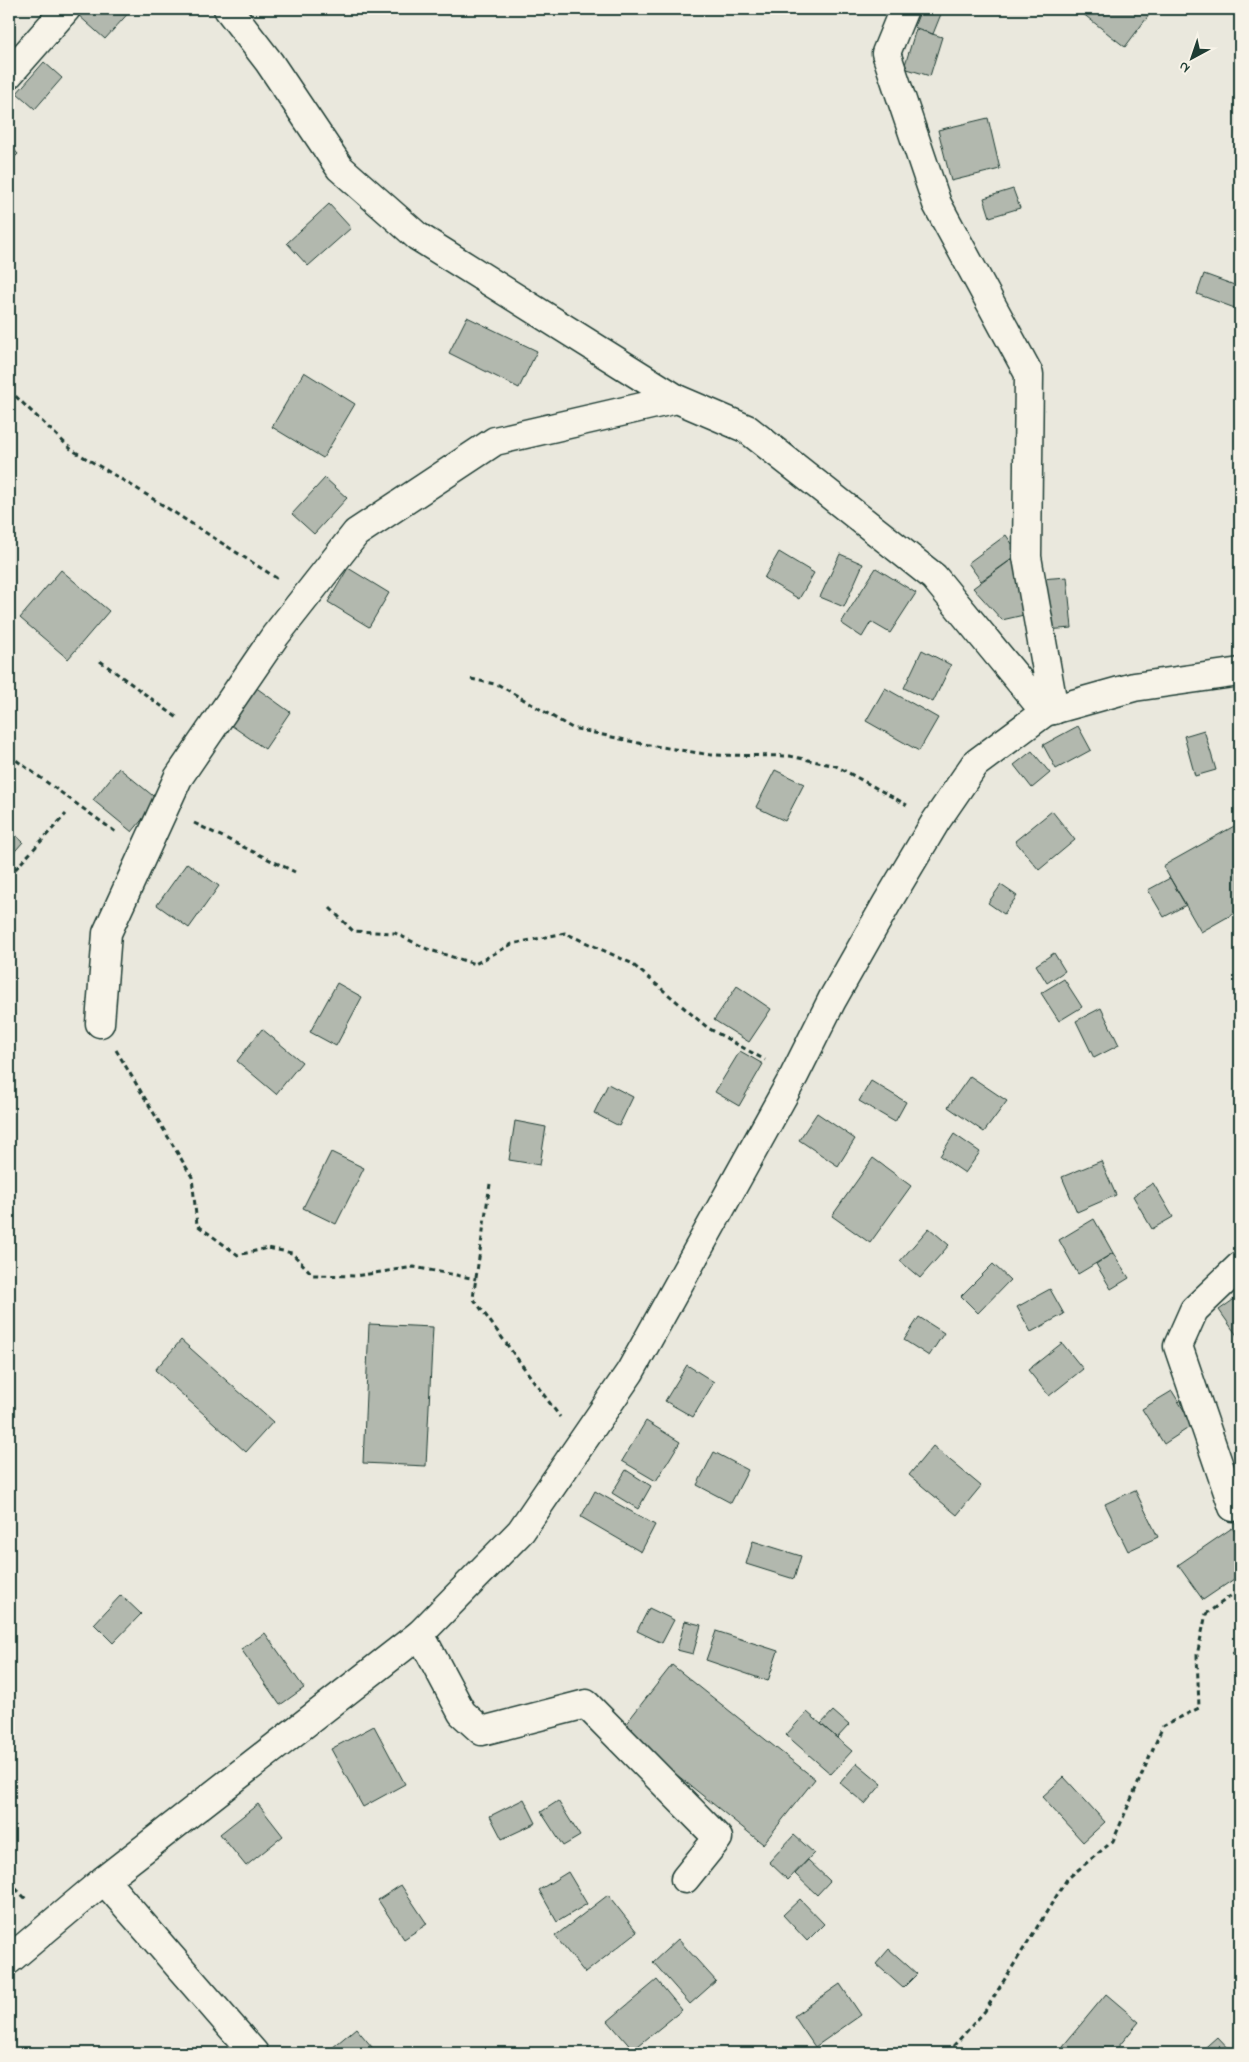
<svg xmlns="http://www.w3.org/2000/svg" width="1249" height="2062" viewBox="0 0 1249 2062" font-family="'Indie Flower',sans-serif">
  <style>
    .building { fill: #b2b8ae; stroke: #1f3d34 }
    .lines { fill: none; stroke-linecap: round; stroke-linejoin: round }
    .minor-casing { stroke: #1f3d34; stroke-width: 31 }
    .major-casing { stroke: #1f3d34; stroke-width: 31 }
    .path { stroke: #1f3d34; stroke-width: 3; stroke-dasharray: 5 4; stroke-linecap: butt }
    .minor { stroke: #f7f3e8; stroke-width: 28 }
    .major { stroke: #f7f3e8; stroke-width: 28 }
  </style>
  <rect width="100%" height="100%" fill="#eae8dd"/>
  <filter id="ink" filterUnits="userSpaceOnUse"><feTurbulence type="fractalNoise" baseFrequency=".02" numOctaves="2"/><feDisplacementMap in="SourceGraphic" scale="10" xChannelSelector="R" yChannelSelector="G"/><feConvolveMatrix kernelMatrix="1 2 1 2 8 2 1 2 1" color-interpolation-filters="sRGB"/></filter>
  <g filter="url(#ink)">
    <path class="building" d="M 82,9 L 132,9 L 105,39 L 77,14 Z
      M 921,9 L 941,14 L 933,34 L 914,27 Z
      M 1085,9 L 1149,9 L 1152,11 L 1125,47 L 1082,13 Z
      M 916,29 L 942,37 L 930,76 L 904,68 Z
      M 44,62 L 62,78 L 35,109 L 17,93 Z
      M 988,118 L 1000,169 L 951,181 L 938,130 Z
      M 9,144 L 18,154 L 9,163 Z
      M 1013,189 L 1020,208 L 990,217 L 984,198 Z
      M 329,204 L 351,228 L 308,266 L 287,243 Z
      M 1204,274 L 1240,287 L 1240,310 L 1197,294 Z
      M 467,317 L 537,351 L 519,388 L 449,353 Z
      M 304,372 L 355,404 L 323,458 L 272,427 Z
      M 325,478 L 347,498 L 314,534 L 292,514 Z
      M 1006,535 L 1019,554 L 981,581 L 968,563 Z
      M 779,552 L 814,573 L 799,599 L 764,578 Z
      M 840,554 L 863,564 L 844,607 L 820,597 Z
      M 1019,554 L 1028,614 L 1002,620 L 973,588 Z
      M 348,568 L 389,593 L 369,627 L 328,602 Z
      M 876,568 L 916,593 L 890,633 L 871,622 L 862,637 L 841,623 Z
      M 61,570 L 109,611 L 68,659 L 20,618 Z
      M 1067,577 L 1072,628 L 1046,630 L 1040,579 Z
      M 922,650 L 951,665 L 933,702 L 904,688 Z
      M 251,684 L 290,712 L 265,749 L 225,721 Z
      M 885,688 L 938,718 L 919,751 L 866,721 Z
      M 1078,726 L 1091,750 L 1056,769 L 1043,745 Z
      M 1204,730 L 1216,770 L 1195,776 L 1184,736 Z
      M 1032,751 L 1050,773 L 1032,788 L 1014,765 Z
      M 119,768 L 158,800 L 132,832 L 93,800 Z
      M 775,770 L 804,784 L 785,821 L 756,807 Z
      M 1052,811 L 1075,840 L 1039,870 L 1015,841 Z
      M 1236,825 L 1240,832 L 1240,910 L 1201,932 L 1163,866 Z
      M 9,829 L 23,842 L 9,858 Z
      M 187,863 L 219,886 L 189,928 L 157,905 Z
      M 1170,878 L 1186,905 L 1164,917 L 1148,890 Z
      M 1001,885 L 1017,896 L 1004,914 L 988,903 Z
      M 1054,953 L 1065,971 L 1047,983 L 1036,965 Z
      M 1064,979 L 1082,1007 L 1059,1021 L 1041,993 Z
      M 337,983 L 362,997 L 336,1046 L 310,1032 Z
      M 737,986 L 771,1009 L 749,1042 L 714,1020 Z
      M 1101,1008 L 1119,1045 L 1094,1058 L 1076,1021 Z
      M 262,1029 L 302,1062 L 276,1094 L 237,1061 Z
      M 740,1051 L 763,1064 L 739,1106 L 715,1092 Z
      M 970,1076 L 1007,1101 L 984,1132 L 948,1107 Z
      M 871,1081 L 906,1102 L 895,1122 L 859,1101 Z
      M 608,1084 L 633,1097 L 619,1126 L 594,1113 Z
      M 817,1113 L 855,1139 L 838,1166 L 799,1140 Z
      M 515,1121 L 546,1127 L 540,1165 L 509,1160 Z
      M 954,1134 L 980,1152 L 965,1173 L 940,1156 Z
      M 331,1152 L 364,1168 L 336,1224 L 303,1208 Z
      M 873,1158 L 911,1186 L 870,1243 L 832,1216 Z
      M 1101,1161 L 1116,1195 L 1077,1212 L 1062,1177 Z
      M 1153,1183 L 1173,1217 L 1152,1229 L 1133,1196 Z
      M 1094,1219 L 1113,1253 L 1078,1274 L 1059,1240 Z
      M 929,1228 L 949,1245 L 920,1278 L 900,1261 Z
      M 1113,1253 L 1129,1278 L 1111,1289 L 1096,1264 Z
      M 993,1264 L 1010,1280 L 978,1313 L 961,1296 Z
      M 1050,1289 L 1064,1314 L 1031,1332 L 1017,1307 Z
      M 1240,1295 L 1240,1335 L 1238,1337 L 1219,1310 Z
      M 919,1317 L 944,1333 L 929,1356 L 904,1340 Z
      M 369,1324 L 433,1327 L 426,1466 L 363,1463 Z
      M 181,1340 L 273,1422 L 246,1452 L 155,1370 Z
      M 1062,1343 L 1083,1369 L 1049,1396 L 1028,1370 Z
      M 687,1365 L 714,1382 L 693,1417 L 665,1401 Z
      M 1172,1391 L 1193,1425 L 1164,1444 L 1142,1409 Z
      M 646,1421 L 680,1442 L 656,1481 L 622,1461 Z
      M 933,1446 L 981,1486 L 957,1515 L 909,1475 Z
      M 714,1452 L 748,1470 L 731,1503 L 697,1485 Z
      M 626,1470 L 651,1486 L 638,1509 L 612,1493 Z
      M 1135,1490 L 1158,1537 L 1128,1551 L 1105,1504 Z
      M 595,1491 L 655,1525 L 641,1552 L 581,1517 Z
      M 1232,1528 L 1240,1539 L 1240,1575 L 1203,1600 L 1178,1565 Z
      M 753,1541 L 801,1556 L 794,1579 L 746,1564 Z
      M 121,1595 L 141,1614 L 113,1643 L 94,1624 Z
      M 649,1608 L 674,1620 L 662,1643 L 637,1631 Z
      M 685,1621 L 701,1625 L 693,1654 L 677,1650 Z
      M 716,1631 L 778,1651 L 768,1681 L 706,1660 Z
      M 265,1633 L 304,1688 L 280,1705 L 241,1649 Z
      M 1240,1645 L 1240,1661 L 1232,1653 Z
      M 672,1665 L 815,1779 L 763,1844 L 621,1730 Z
      M 833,1711 L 849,1725 L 837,1738 L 821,1724 Z
      M 807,1712 L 852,1751 L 831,1774 L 786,1735 Z
      M 374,1726 L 405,1784 L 363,1807 L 331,1749 Z
      M 857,1763 L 882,1784 L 865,1804 L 840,1783 Z
      M 1064,1777 L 1105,1822 L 1083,1842 L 1042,1797 Z
      M 524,1799 L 536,1823 L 502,1839 L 490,1816 Z
      M 558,1801 L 580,1836 L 563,1846 L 541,1812 Z
      M 258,1804 L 283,1836 L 246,1866 L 220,1834 Z
      M 794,1835 L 814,1853 L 788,1880 L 769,1862 Z
      M 808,1860 L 830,1881 L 817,1895 L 795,1874 Z
      M 568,1872 L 587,1904 L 557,1922 L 539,1890 Z
      M 401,1885 L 427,1924 L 404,1939 L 378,1900 Z
      M 608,1895 L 637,1932 L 585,1973 L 555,1936 Z
      M 800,1899 L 824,1924 L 807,1941 L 783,1915 Z
      M 678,1939 L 716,1981 L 690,2004 L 653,1962 Z
      M 889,1949 L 917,1974 L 903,1988 L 876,1964 Z
      M 657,1980 L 682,2010 L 633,2050 L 608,2021 Z
      M 840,1984 L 861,2015 L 815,2047 L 794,2016 Z
      M 1106,1994 L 1139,2022 L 1113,2053 L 1072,2053 L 1063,2046 Z
      M 356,2028 L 377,2053 L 326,2053 Z
      M 1217,2037 L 1232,2053 L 1199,2053 Z"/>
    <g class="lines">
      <defs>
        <path id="minor" d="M 228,9 L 269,62 L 340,168 L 417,236 L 677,399 L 747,429 L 934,577 L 1045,712
          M 904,9 L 886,53 L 937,204 L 1029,374 L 1027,557 L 1054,710
          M 9,74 L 66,9
          M 100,1023 L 107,933 L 178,778 L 275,636 L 356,533 L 495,441 L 677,399
          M 1233,1507 L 1178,1346 L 1194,1310 L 1240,1266
          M 420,1634 L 462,1713 L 482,1731 L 586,1704 L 718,1838 L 685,1879
          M 104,1880 L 254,2053"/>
        <path id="major" d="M 9,1960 L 104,1880 L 420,1634 L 521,1531 L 630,1372 L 794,1076 L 832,1000 L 887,903 L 936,821 L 975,764 L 1045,712 L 1134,687 L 1240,672"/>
      </defs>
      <use href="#minor" class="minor-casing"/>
      <use href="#major" class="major-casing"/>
      <path class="path" d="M 9,390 L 72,450 L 136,488 L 278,579
        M 100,661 L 179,719
        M 471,679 L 499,685 L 572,728 L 643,744 L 711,755 L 790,756 L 836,766 L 907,805
        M 9,755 L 117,833
        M 194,823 L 295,872
        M 9,876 L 66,814
        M 330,908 L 353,931 L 395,933 L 427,949 L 475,964 L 512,944 L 565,933 L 631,963 L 708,1028 L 765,1060
        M 116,1050 L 192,1177 L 197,1225 L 238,1255 L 268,1248 L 292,1253 L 313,1275 L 355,1276 L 414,1267 L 476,1279
        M 490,1184 L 473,1298 L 560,1417
        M 9,1882 L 28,1901
        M 947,2053 L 985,2011 L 1067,1879 L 1113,1841 L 1163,1726 L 1199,1708 L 1197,1655 L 1206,1614 L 1240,1589"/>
      <use href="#minor" class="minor"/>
      <use href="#major" class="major"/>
    </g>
  </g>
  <rect width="1249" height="2062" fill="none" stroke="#f7f3e8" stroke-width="30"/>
  <rect x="15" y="15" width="1219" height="2032" fill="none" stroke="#1f3d34" stroke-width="2" filter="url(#ink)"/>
  <g transform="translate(1192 58) rotate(220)" stroke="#f7f3e8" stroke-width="4" paint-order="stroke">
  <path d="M0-4L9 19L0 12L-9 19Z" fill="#1f3d34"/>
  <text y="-8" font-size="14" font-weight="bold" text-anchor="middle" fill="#1f3d34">N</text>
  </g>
</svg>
